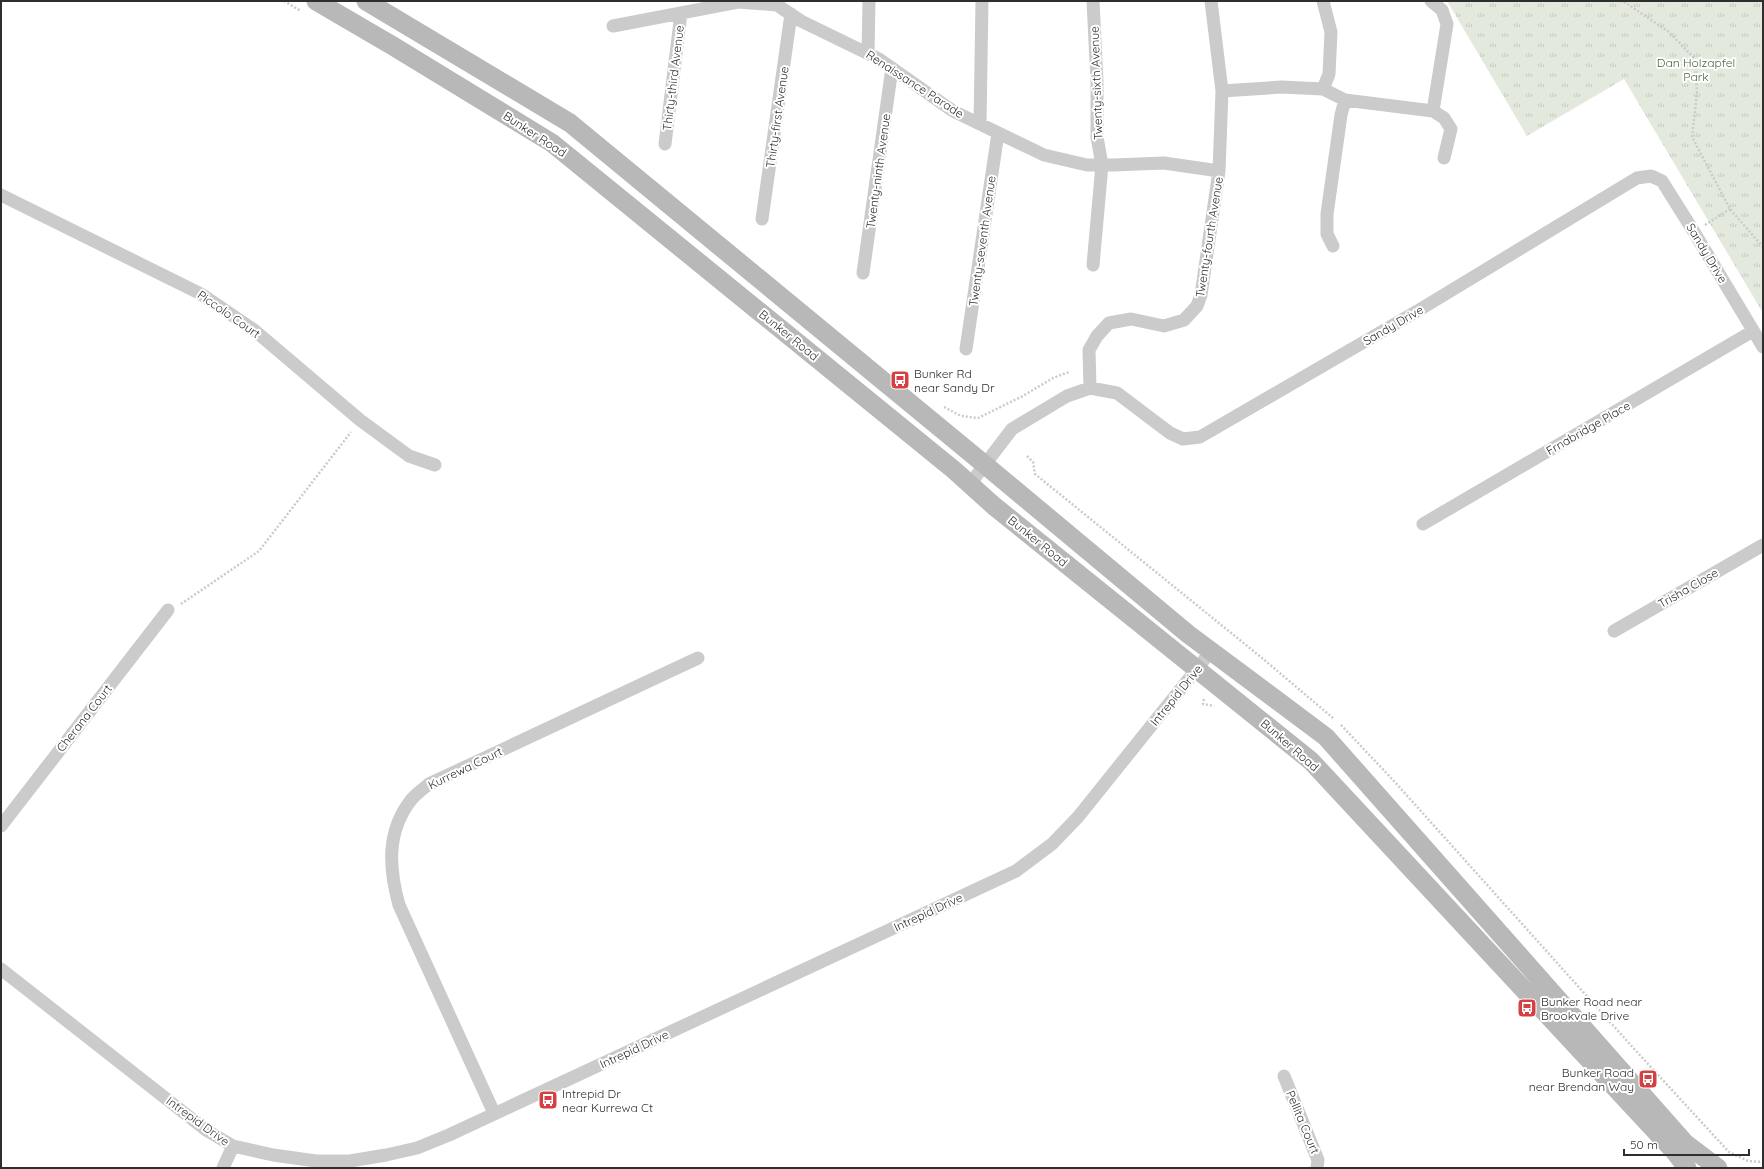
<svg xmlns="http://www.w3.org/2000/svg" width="1764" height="1169" viewBox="0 0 1764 1169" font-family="Quicksand,sans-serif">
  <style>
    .park { fill: url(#park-tufts) }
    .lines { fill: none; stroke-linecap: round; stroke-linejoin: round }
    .path { stroke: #cbcbcb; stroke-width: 2.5; stroke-dasharray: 2 2; stroke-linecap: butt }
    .minor { stroke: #cbcbcb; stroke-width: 13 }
    .secondary { stroke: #b8b8b8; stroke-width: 19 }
    .labels { text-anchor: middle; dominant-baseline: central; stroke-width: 4; stroke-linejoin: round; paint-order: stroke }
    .park-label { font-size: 12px; fill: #4f6640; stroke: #fff }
    .street-label { font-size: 12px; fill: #2e2e2e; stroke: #fff }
    .poi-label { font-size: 12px; fill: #2e2e2e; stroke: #fff; text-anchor: start }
  </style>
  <defs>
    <pattern id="park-tufts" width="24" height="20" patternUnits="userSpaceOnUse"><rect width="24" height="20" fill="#e3eadd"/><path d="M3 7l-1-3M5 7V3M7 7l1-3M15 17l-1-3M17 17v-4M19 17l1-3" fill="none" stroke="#c3c9be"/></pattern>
  </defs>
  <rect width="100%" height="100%" fill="#fff"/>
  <path class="park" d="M 1447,1 L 1763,1 L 1763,313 L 1624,79 L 1527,136 Z"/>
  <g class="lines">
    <path class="path" d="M 284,1 L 301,11
      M 1620,1 L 1626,3 L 1669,32 L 1695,59 L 1697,93 L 1692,137 L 1730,209 L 1763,247
      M 1705,225 L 1730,209
      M 944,407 L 961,416 L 978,418 L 1021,397 L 1053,378 L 1069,372
      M 1027,456 L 1033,462 L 1035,474 L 1262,658 L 1333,718
      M 181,604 L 259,551 L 351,432
      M 1204,699 L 1203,704 L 1214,706
      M 1341,725 L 1393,780 L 1637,1052 L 1729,1152 L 1748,1161 L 1763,1162"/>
    <path class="minor" d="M 1093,1 L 1097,82 L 1097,137 L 1102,165 L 1093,265
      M 1323,1 L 1331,32 L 1329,74 L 1323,89
      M 1431,1 L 1442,10 L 1447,24 L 1433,111
      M 613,26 L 738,2 L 777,5 L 801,21 L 879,59 L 953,111 L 1044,155 L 1087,165 L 1113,165 L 1164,163 L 1219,171
      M 868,53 L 869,1
      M 1222,91 L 1282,87 L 1323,89 L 1345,100 L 1433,111 L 1444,118 L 1451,129 L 1444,158
      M 980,124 L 982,1
      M 665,144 L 681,13
      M 1,195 L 201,294 L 254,330 L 360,420 L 409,456 L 435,465
      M 762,219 L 791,14
      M 1333,246 L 1327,234 L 1327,214 L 1341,115 L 1345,100
      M 863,273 L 892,68
      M 966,349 L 998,133
      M 1090,388 L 1089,350 L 1097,336 L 1109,323 L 1131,319 L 1164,326 L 1184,320 L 1197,306 L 1201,295 L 1219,171 L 1222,91 L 1211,1
      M 970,484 L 1012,429 L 1067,396 L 1090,388 L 1117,393 L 1170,433 L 1183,439 L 1200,437 L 1419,310 L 1637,178 L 1651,176 L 1662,181 L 1694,232 L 1763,347
      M 1423,524 L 1753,331
      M 1614,631 L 1763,545
      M 1,826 L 168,610
      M 1,969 L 206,1130 L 233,1146 L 273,1155 L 316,1161 L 350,1161 L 386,1155 L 417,1148 L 449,1135 L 1016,871 L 1052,844 L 1078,817 L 1212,650
      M 1284,1076 L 1318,1160 L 1317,1168
      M 494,1113 L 399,905 C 389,869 386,832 411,800 C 416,794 423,789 429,784 L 698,658
      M 223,1168 L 233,1146"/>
    <path class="secondary" d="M 316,1 L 393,46 L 552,143 L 954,470 L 994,506 L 1311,761 L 1675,1152 L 1687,1168
      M 366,1 L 570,123 L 984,464 L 1188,634 L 1326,737 L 1685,1143 L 1718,1168"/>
  </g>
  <defs>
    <symbol id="bus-square" viewBox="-11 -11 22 22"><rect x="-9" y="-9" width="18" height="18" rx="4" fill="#d54142" stroke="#fff"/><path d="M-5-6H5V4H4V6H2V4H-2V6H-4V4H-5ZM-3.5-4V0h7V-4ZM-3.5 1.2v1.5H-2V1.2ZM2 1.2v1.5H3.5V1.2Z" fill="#fff"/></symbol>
  </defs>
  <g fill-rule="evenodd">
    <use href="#bus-square" x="889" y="369" width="22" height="22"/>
    <use href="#bus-square" x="1516" y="997" width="22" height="22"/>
    <use href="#bus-square" x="1637" y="1068" width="22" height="22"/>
    <use href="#bus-square" x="537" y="1089" width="22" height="22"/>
  </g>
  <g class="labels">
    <g class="park-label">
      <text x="1696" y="62">Dan Holzapfel<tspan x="1696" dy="14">Park</tspan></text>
    </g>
    <g class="street-label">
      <text transform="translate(673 78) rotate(-83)">Thirty-third Avenue</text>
      <text transform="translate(1096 83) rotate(-92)">Twenty-sixth Avenue</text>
      <text transform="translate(915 84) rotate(33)">Renaissance Parade</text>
      <text transform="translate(777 117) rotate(-82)">Thirty-first Avenue</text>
      <text transform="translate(535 134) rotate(33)">Bunker Road</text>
      <text transform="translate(878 171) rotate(-82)">Twenty-ninth Avenue</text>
      <text transform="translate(1209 237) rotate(-81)">Twenty-fourth Avenue</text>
      <text transform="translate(982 241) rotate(-82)">Twenty-seventh Avenue</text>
      <text transform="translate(1707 253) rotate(59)">Sandy Drive</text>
      <text transform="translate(229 314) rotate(35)">Piccolo Court</text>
      <text transform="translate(1393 325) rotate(-30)">Sandy Drive</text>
      <text transform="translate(789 335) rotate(39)">Bunker Road</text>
      <text transform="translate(1588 428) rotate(-30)">Frnabridge Place</text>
      <text transform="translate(1038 541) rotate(39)">Bunker Road</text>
      <text transform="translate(1688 588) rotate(-30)">Trisha Close</text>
      <text transform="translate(1176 695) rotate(-51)">Intrepid Drive</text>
      <text transform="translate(84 718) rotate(-52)">Cherana Court</text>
      <text transform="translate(1290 745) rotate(41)">Bunker Road</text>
      <text transform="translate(465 768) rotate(-26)">Kurrewa Court</text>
      <text transform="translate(928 912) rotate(-25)">Intrepid Drive</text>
      <text transform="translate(634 1049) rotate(-25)">Intrepid Drive</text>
      <text transform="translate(198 1121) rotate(36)">Intrepid Drive</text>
      <text transform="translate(1303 1122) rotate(67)">Pellita Court</text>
    </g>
    <g class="poi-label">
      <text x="914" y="373">Bunker Rd<tspan x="914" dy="14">near Sandy Dr</tspan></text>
      <text x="1541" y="1001">Bunker Road near<tspan x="1541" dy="14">Brookvale Drive</tspan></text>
      <text x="1634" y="1072" text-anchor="end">Bunker Road<tspan x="1634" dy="14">near Brendan Way</tspan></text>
      <text x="562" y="1093">Intrepid Dr<tspan x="562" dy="14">near Kurrewa Ct</tspan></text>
    </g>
  </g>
  <rect width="1764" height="1169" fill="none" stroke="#2e2e2e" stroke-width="4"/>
  <path d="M1624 1149v6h125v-6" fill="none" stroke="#2e2e2e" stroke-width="2"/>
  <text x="1630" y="1149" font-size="12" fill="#2e2e2e" stroke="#ffffff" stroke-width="3" paint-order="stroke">50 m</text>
</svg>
